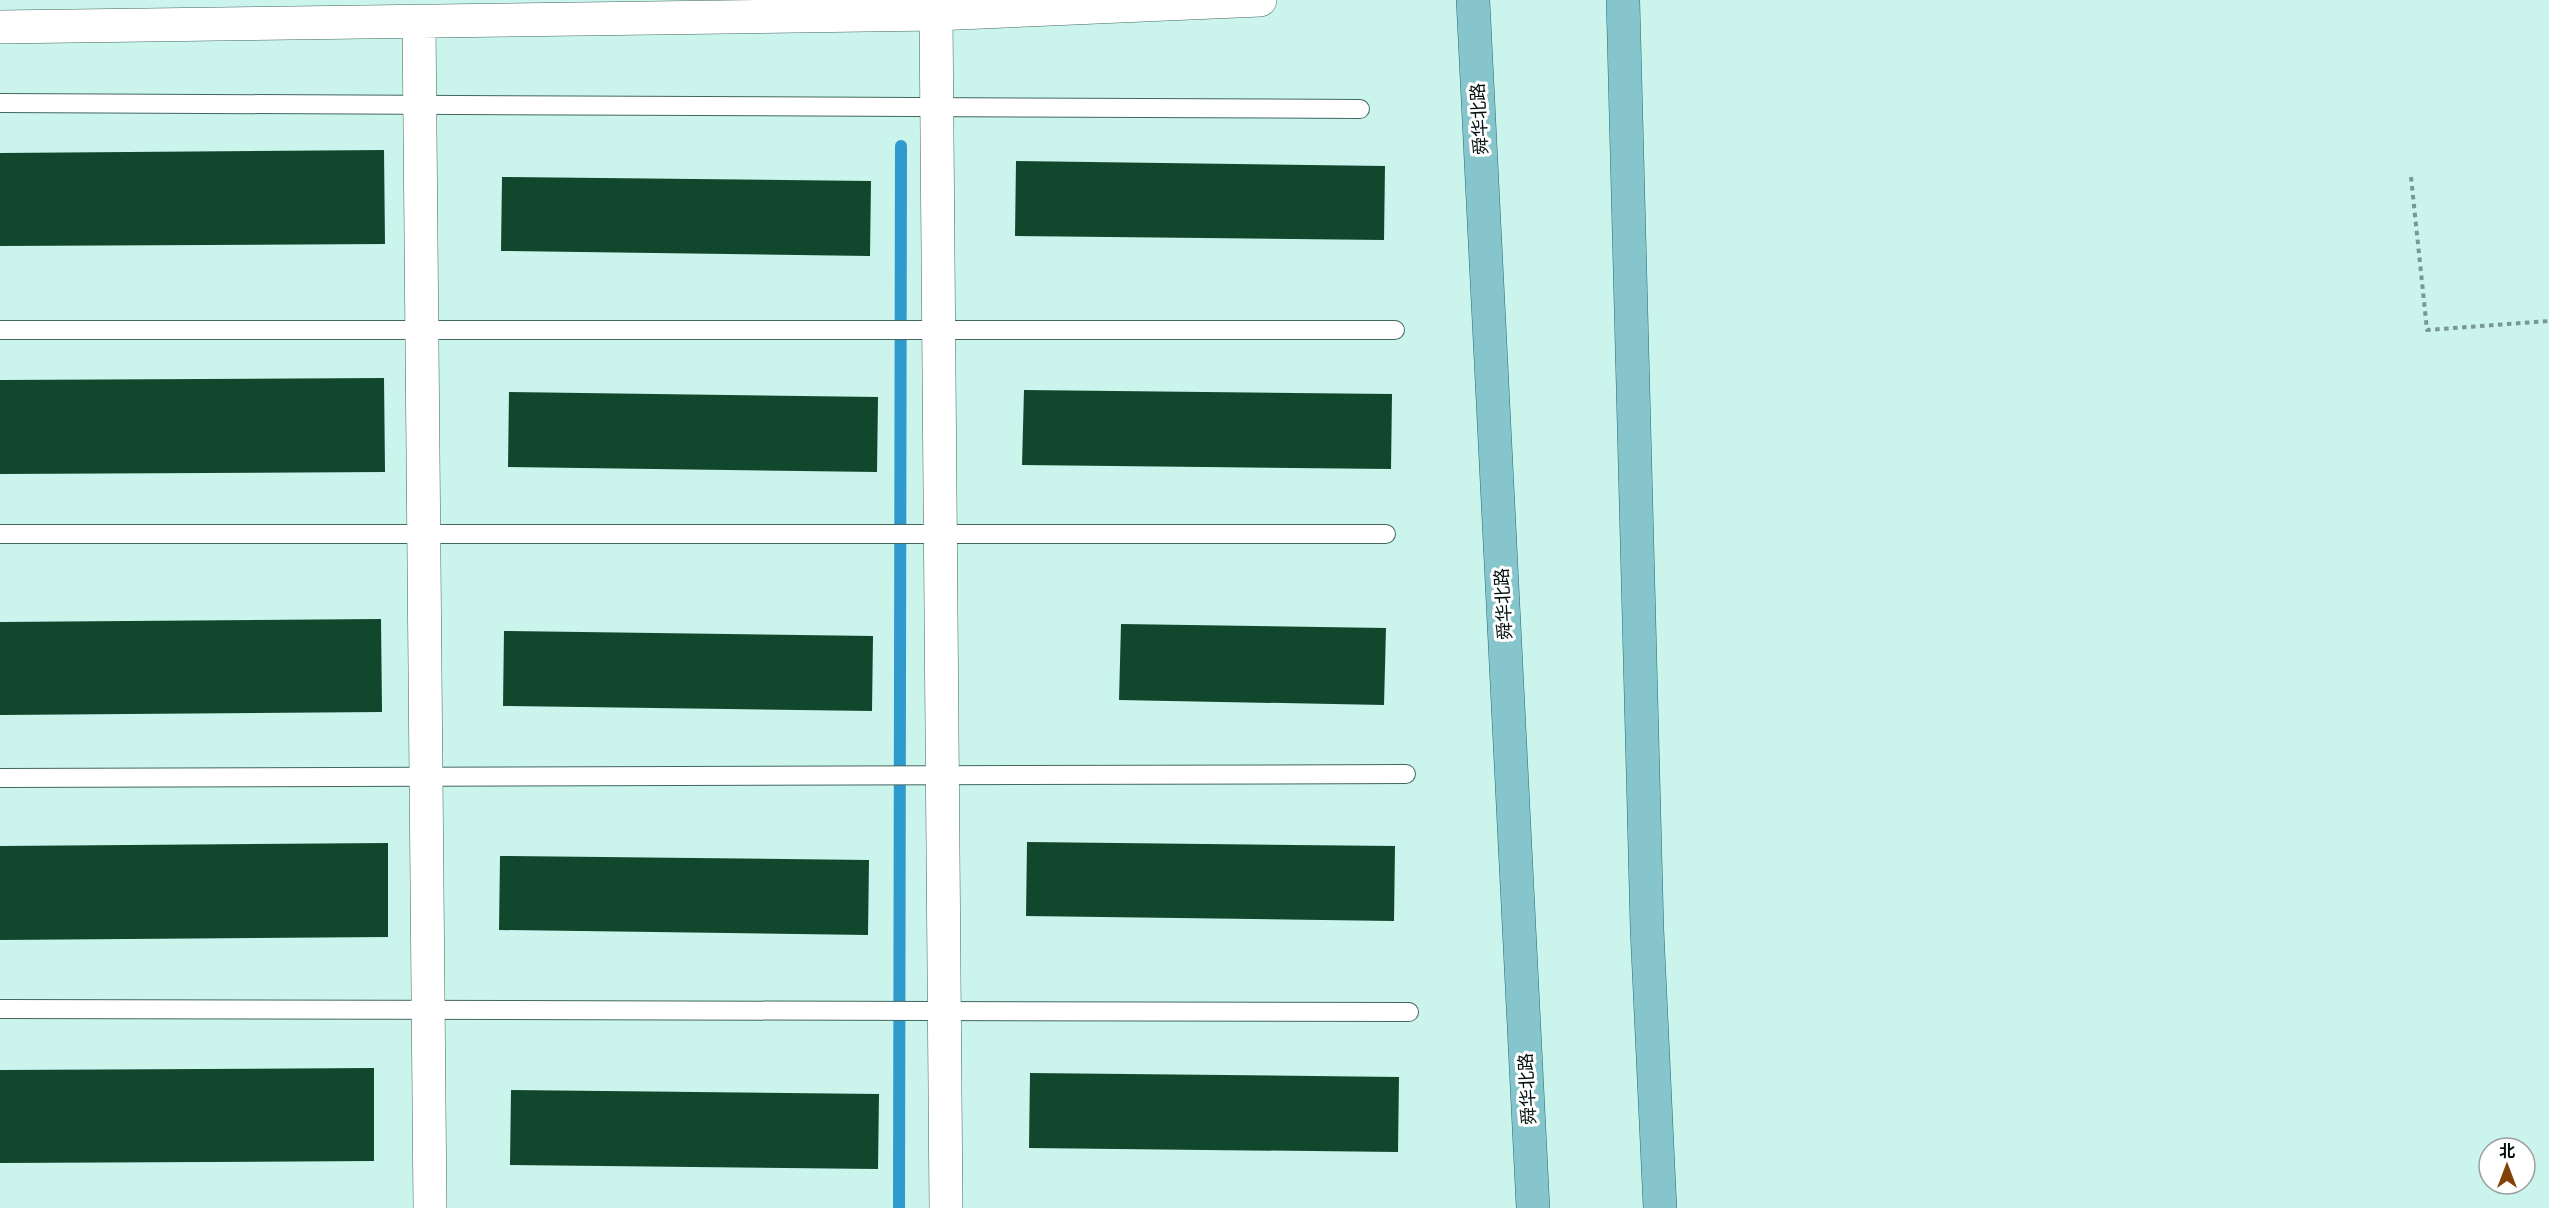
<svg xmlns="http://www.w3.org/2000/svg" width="2549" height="1208" viewBox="0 0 2549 1208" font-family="Poppins,'Noto Sans SC',sans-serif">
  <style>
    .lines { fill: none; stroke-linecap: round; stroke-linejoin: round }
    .stream { stroke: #2e9acd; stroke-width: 12 }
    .building { fill: #11472c }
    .service-casing { stroke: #426761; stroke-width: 20 }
    .minor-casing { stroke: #426761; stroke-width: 34 }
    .tertiary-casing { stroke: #426761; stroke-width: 34 }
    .primary-casing { stroke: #256c75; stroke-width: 34 }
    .path { stroke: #7a9893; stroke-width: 4; stroke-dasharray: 4.5 4.5; stroke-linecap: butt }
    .service { stroke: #fff; stroke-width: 18 }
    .minor { stroke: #fff; stroke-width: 33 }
    .tertiary { stroke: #fff; stroke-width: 33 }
    .primary { stroke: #87c5cd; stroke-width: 33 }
    .labels { text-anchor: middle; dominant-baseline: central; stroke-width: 6; stroke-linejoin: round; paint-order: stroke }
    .street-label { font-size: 18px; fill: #03100e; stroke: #fff }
  </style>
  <rect width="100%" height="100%" fill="#caf4ec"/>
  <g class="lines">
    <path class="stream" d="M 899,1208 L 901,146"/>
  </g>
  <path class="building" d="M 384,150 L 385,244 L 0,246 L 0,153 Z
    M 1016,161 L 1385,166 L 1384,240 L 1015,236 Z
    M 502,177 L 871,181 L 870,256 L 501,251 Z
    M 384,378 L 385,472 L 0,474 L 0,380 Z
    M 1024,390 L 1392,394 L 1391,469 L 1022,465 Z
    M 509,392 L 878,397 L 877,472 L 508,467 Z
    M 381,619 L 382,712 L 0,715 L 0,622 Z
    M 1121,624 L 1386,628 L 1384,705 L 1119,700 Z
    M 504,631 L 873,636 L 872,711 L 503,706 Z
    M 1027,842 L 1395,846 L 1394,921 L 1026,916 Z
    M 388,843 L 388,937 L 0,940 L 0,846 Z
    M 500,856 L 869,860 L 868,935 L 499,930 Z
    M 374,1068 L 374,1161 L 0,1163 L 0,1070 Z
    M 1030,1073 L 1399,1077 L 1398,1152 L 1029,1148 Z
    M 511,1090 L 879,1094 L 878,1169 L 510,1165 Z"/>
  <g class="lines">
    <defs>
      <path id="service" d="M 0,103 L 1360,109
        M 0,330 L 1395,330
        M 0,534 L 1386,534
        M 0,778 L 1406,774
        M 0,1009 L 1409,1012"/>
      <path id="minor" d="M 936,14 L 946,1208"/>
      <path id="tertiary" d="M 419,21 L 430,1208
        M 0,27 L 936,14 L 1260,0"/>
      <path id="primary" d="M 1473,0 L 1533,1208
        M 1623,0 L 1647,929 L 1660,1208"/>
    </defs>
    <use href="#service" class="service-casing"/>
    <use href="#minor" class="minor-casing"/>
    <use href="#tertiary" class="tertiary-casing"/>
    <use href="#primary" class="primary-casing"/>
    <path class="path" d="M 2411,177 L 2427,330 L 2549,321"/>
    <use href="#service" class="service"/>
    <use href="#minor" class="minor"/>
    <use href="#tertiary" class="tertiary"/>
    <use href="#primary" class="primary"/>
  </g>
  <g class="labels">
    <g class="street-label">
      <text transform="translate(1479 119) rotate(-93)">舜华北路</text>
      <text transform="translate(1503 604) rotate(-93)">舜华北路</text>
      <text transform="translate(1527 1089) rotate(-93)">舜华北路</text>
    </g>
  </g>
  <g transform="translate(2507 1166)"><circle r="28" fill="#ffffff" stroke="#9a9f9f" stroke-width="1.5"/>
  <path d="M0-4.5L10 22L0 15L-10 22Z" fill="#824207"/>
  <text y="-9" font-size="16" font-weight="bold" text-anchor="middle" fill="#03100e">北</text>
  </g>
</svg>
